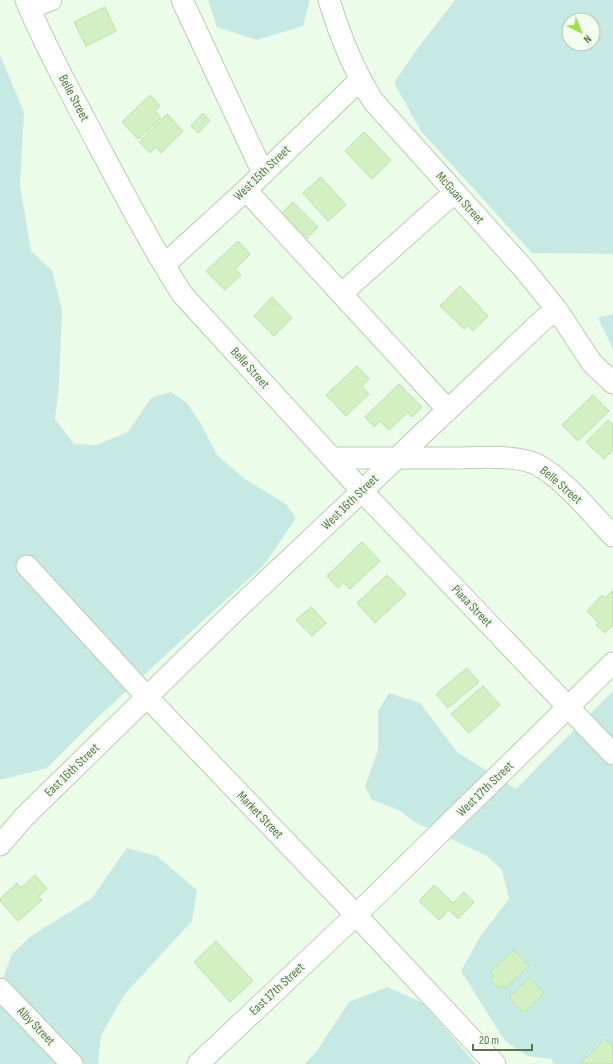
<svg xmlns="http://www.w3.org/2000/svg" width="613" height="1064" viewBox="0 0 613 1064" font-family="'Sofia Sans Condensed',sans-serif">
  <style>
    .green { fill: #c7e9e4; fill-rule: evenodd }
    .building { fill: #d2f0c1; stroke: #bae2a2 }
    .lines { fill: none; stroke-linecap: round; stroke-linejoin: round }
    .minor-casing { stroke: #b8cdaf; stroke-width: 23 }
    .minor { stroke: #fff; stroke-width: 21 }
    .labels { text-anchor: middle; dominant-baseline: central; stroke-width: 3.5; stroke-linejoin: round; paint-order: stroke }
    .street-label { font-size: 13px; fill: #5d754d; stroke: #f1feef }
  </style>
  <rect width="100%" height="100%" fill="#ebfce9"/>
  <path class="green" d="M 208,0 L 310,0 L 303,26 L 257,40 L 217,27 Z
    M 455,0 L 613,0 L 613,254 L 532,253 L 421,131 L 394,83 L 417,49 ZM 569,20 L 593,20 L 593,44 L 569,44 Z
    M 0,55 L 24,112 L 20,185 L 31,251 L 52,271 L 62,309 L 59,386 L 55,419 L 74,444 L 96,445 L 128,432 L 151,398 L 171,392 L 187,403 L 201,424 L 217,455 L 245,479 L 286,504 L 296,518 L 264,565 L 97,718 L 47,768 L 0,780 Z
    M 613,314 L 613,349 L 598,318 Z
    M 613,691 L 613,1064 L 554,1064 L 551,1059 L 528,1056 L 505,1041 L 461,971 L 481,935 L 509,899 L 502,870 L 487,856 L 415,822 L 399,810 L 372,800 L 365,786 L 378,750 L 378,711 L 389,693 L 420,703 L 457,752 L 516,789 Z
    M 127,848 L 157,856 L 197,890 L 192,921 L 125,994 L 101,1035 L 98,1064 L 0,1064 L 0,985 L 12,954 L 31,936 L 92,898 Z
    M 387,987 L 423,1003 L 476,1064 L 305,1064 L 316,1052 L 349,1002 Z"/>
  <path class="building" d="M 105,7 L 116,31 L 86,46 L 74,22 Z
    M 150,95 L 160,106 L 155,111 L 161,118 L 138,139 L 122,122 Z
    M 203,113 L 210,121 L 198,133 L 191,126 Z
    M 167,114 L 183,131 L 161,153 L 156,147 L 150,153 L 139,142 Z
    M 364,132 L 391,160 L 372,179 L 345,151 Z
    M 321,177 L 346,205 L 328,221 L 303,193 Z
    M 293,202 L 318,227 L 303,242 L 278,217 Z
    M 238,241 L 250,254 L 235,269 L 241,275 L 225,290 L 206,271 Z
    M 460,286 L 488,316 L 473,331 L 467,325 L 464,329 L 440,306 Z
    M 272,297 L 292,318 L 274,336 L 254,316 Z
    M 357,366 L 369,379 L 362,386 L 369,394 L 346,416 L 326,395 Z
    M 399,384 L 422,407 L 412,417 L 408,412 L 389,430 L 380,421 L 374,427 L 365,417 Z
    M 593,395 L 609,411 L 578,441 L 562,425 Z
    M 608,420 L 613,425 L 613,450 L 604,459 L 586,442 Z
    M 362,542 L 380,561 L 350,589 L 344,583 L 338,588 L 327,576 Z
    M 387,575 L 406,594 L 375,623 L 357,603 Z
    M 612,591 L 613,592 L 613,625 L 605,633 L 596,625 L 599,623 L 587,611 L 602,595 L 605,598 Z
    M 311,607 L 326,623 L 312,636 L 296,620 Z
    M 467,668 L 479,682 L 448,708 L 436,694 Z
    M 483,686 L 500,705 L 469,733 L 451,714 Z
    M 35,875 L 47,889 L 38,897 L 42,900 L 18,921 L 0,901 L 0,899 L 17,883 L 21,888 Z
    M 434,885 L 453,903 L 464,892 L 474,902 L 458,919 L 449,910 L 439,920 L 419,901 Z
    M 216,941 L 253,981 L 230,1002 L 194,962 Z
    M 514,950 L 529,966 L 506,988 L 503,985 L 499,989 L 491,980 L 494,976 L 490,972 Z
    M 529,978 L 544,993 L 524,1013 L 509,998 Z
    M 605,1039 L 613,1047 L 613,1064 L 580,1064 Z"/>
  <g class="lines">
    <defs>
      <path id="minor" d="M 26,0 C 43,42 65,82 86,122 C 117,180 147,239 182,294 L 362,491 L 613,754
        M 182,0 L 263,173
        M 329,0 C 340,36 353,69 373,101 L 524,269 L 557,310 L 592,363 L 613,383
        M 29,8 L 51,0
        M 246,190 L 448,410
        M 164,265 L 246,190 L 360,80
        M 341,294 L 455,192
        M 332,458 C 371,458 411,458 451,458 C 474,458 518,454 538,465 C 566,481 591,513 613,536
        M 27,566 L 147,697 L 356,915 L 495,1064
        M 0,845 L 25,816 L 237,609 L 544,319 L 557,310
        M 0,989 L 72,1064
        M 198,1064 L 356,915 L 613,663"/>
    </defs>
    <use href="#minor" class="minor-casing"/>
    <use href="#minor" class="minor"/>
  </g>
  <g class="labels">
    <g class="street-label">
      <text transform="translate(74 98) rotate(62)">Belle Street</text>
      <text transform="translate(262 173) rotate(-44)">West 15th Street</text>
      <text transform="translate(460 198) rotate(48)">McGuan Street</text>
      <text transform="translate(250 368) rotate(48)">Belle Street</text>
      <text transform="translate(561 485) rotate(41)">Belle Street</text>
      <text transform="translate(350 502) rotate(-44)">West 16th Street</text>
      <text transform="translate(472 606) rotate(46)">Piasa Street</text>
      <text transform="translate(72 770) rotate(-44)">East 16th Street</text>
      <text transform="translate(485 789) rotate(-44)">West 17th Street</text>
      <text transform="translate(260 815) rotate(46)">Market Street</text>
      <text transform="translate(277 989) rotate(-43)">East 17th Street</text>
      <text transform="translate(36 1026) rotate(46)">Alby Street</text>
    </g>
  </g>
  <g transform="translate(581 32) rotate(137)"><circle r="19" fill="#f1feef" stroke="#b6c7ae"/>
  <path d="M0-3L7 15L0 10L-7 15Z" fill="#9ee054"/>
  <text y="-6" font-size="11" font-weight="bold" text-anchor="middle" fill="#5d754d">N</text>
  </g>
  <path d="M473 1044v6h59v-6" fill="none" stroke="#5d754d" stroke-width="2"/>
  <text x="479" y="1044" font-size="12" fill="#5d754d" stroke="#f1feef" stroke-width="3" paint-order="stroke">20 m</text>
</svg>
